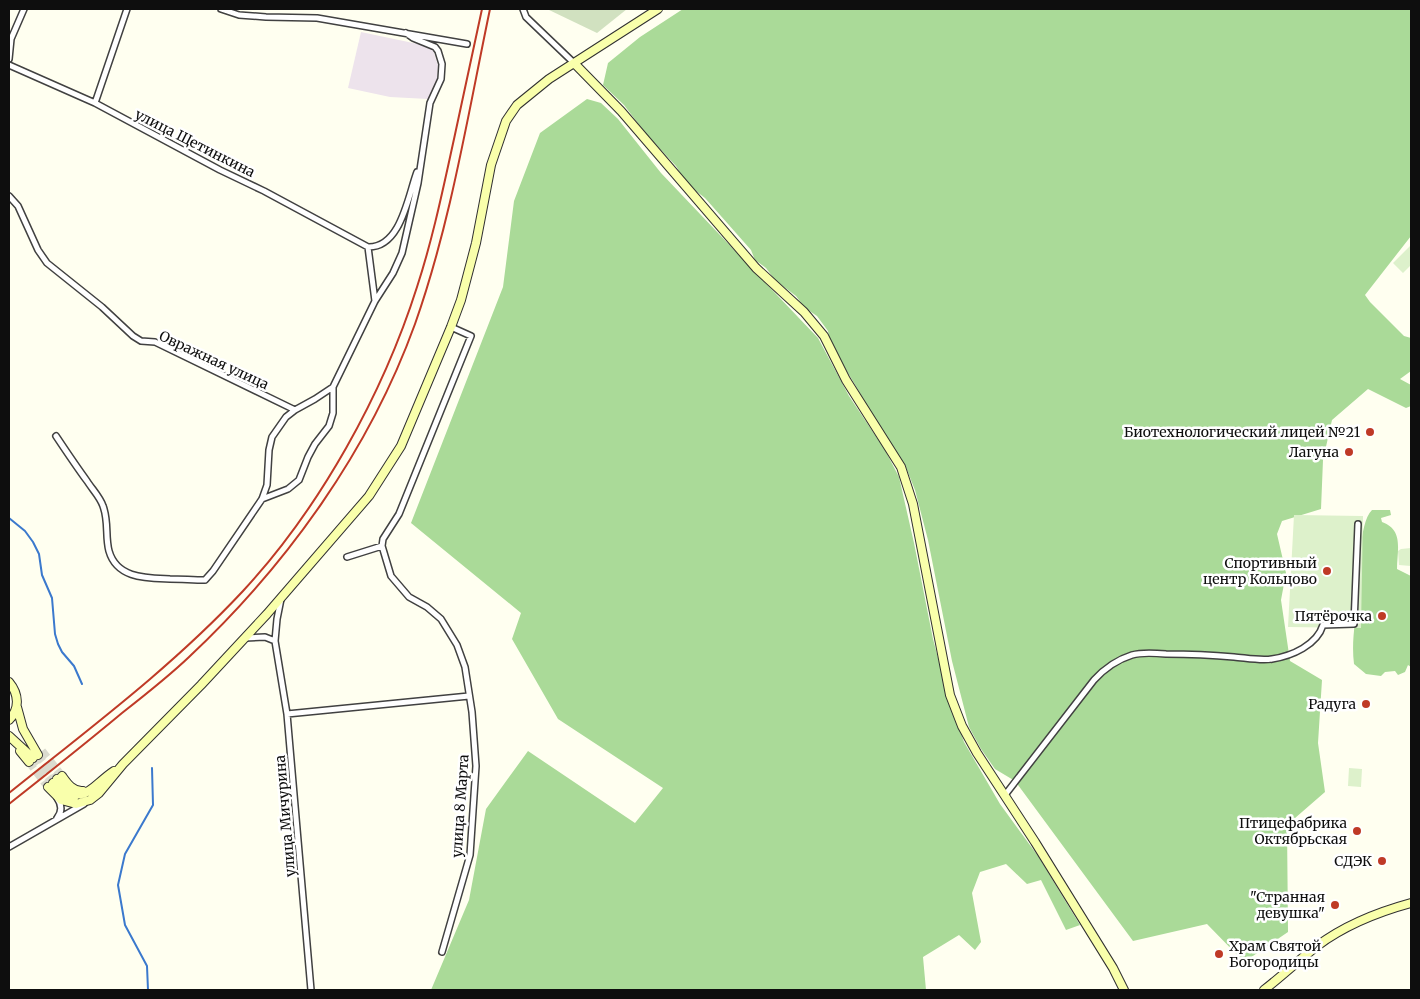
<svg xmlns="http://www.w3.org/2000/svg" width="1420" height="999" viewBox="0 0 1420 999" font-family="Merriweather,serif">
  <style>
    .industrial { fill: #ede3ec }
    .forest { fill: #aada98 }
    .cemetery { fill: #d1e1c0 }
    .pitch { fill: #ddf1cb }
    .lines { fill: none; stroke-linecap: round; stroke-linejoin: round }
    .stream { stroke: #3b79cd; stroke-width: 2 }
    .secondary-tunnel { stroke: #dbdbce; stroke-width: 8; stroke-dasharray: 8 4; stroke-linecap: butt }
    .street-casing { stroke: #414141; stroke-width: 8 }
    .secondary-casing { stroke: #303030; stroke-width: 10 }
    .street { stroke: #fff; stroke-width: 5 }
    .secondary { stroke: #f9ffab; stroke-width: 8 }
    .rail { stroke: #bf3a26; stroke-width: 2 }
    .poi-dot { fill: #bf3a26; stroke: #fff; stroke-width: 2 }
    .labels { text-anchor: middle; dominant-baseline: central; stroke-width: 5; stroke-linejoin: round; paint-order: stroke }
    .street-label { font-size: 14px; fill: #0e0e0e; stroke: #fff }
    .poi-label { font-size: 14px; fill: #0e0e0e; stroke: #fff; text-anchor: end }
  </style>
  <rect width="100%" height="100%" fill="#fffff0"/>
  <path class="industrial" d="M 361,32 L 432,47 L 438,65 L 437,83 L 428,99 L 390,97 L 348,88 Z"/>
  <path class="forest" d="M 683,9 L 1411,9 L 1411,236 L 1365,295 L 1370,302 L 1404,336 L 1411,338 L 1411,371 L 1400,379 L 1411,385 L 1411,406 L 1406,408 L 1368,389 L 1332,420 L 1323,460 L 1321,509 L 1282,521 L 1277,534 L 1286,573 L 1281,600 L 1290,661 L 1322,680 L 1318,743 L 1325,792 L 1287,825 L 1288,932 L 1244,962 L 1207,924 L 1133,941 L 1015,781 L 995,769 L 981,749 L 969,727 L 952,661 L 928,540 L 915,490 L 905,465 L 886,438 L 857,388 L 830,343 L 828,331 L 817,316 L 805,308 L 796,296 L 775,280 L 766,268 L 755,260 L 751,250 L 705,198 L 687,184 L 676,166 L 646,134 L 624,105 L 603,85 L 608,63 L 640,37 Z
    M 587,99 L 601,103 L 618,119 L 661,173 L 818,338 L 849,396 L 885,450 L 899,477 L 914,543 L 933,639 L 947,692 L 964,742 L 1000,804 L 1038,856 L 1080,925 L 1066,930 L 1041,880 L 1027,884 L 1006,864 L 980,872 L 972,893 L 981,942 L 975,950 L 959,935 L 923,957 L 926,990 L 431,990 L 469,900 L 486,809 L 528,751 L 635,823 L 663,788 L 558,719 L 512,639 L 521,613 L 411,523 L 503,287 L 514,201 L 540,133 Z
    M 1372,510 L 1390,510 L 1391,515 L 1381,518 L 1382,522 C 1404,530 1397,550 1397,569 L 1411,576 L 1411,667 L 1408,665 L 1405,672 L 1398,675 L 1395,671 L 1385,672 L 1381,676 L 1366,674 L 1354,664 C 1351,641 1356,619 1358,595 C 1360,575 1358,524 1372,510 Z"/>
  <path class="cemetery" d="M 547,9 L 627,9 L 597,33 Z"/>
  <path class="pitch" d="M 1411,245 L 1411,265 L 1403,273 L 1393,263 Z
    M 1294,515 L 1363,516 L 1361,628 L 1288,627 Z
    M 1411,548 L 1411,566 L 1399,565 L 1398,551 L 1401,549 Z
    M 1349,768 L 1362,769 L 1361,787 L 1348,786 Z"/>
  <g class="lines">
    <path class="stream" d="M 9,518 L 25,531 L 33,542 L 39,554 L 42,575 L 52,598 L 55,634 L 58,644 L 62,652 L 74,666 L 82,684
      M 148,990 L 147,966 L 125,925 L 118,885 L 125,854 L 153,805 L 152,768"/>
    <path class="secondary-tunnel" d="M 42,751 L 62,776
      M 38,755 L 57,779
      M 33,758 L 53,783
      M 29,762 L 48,787"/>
    <defs>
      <path id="street" d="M 221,9 L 239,15 L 266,17 L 317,18 L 467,44
        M 523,9 L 526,17 L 574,63
        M 9,59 L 11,39 L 24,9
        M 9,65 L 95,103 L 220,170 L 264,191 L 368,247 C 401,248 408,196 417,172
        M 95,103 L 127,9
        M 9,196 L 18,206 L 38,250 L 47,263 L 102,307 L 133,336 L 141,341 L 155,342 L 295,410
        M 368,247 L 375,301
        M 56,436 C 66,451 76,466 87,481 C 92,489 100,497 103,506 C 109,522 105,536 109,551 C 117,579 147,578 170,579 C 182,579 193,580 205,580 L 213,571 L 262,499 L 267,485 L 269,450 L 272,437 L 286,417 L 295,410 L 315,399 L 333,387 L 375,301 L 393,273 L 402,253 L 418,183 L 430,103 L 441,79 L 442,64 L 438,51 L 435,47 L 413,38 L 406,33
        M 262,499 L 288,489 L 299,480 L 308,457 L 315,444 L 329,426 L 333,413 L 333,387
        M 382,546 L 383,539 L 399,514 L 471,336 L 451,327
        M 347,557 L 382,546 L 391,576 L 409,597 L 427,607 L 441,619 L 457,645 L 465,667 L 472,712 L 476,766 L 470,855 L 442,952
        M 281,599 L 277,619 L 275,641 L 287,714 L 311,990
        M 245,638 L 265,637 L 275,641
        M 287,714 L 469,696
        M 1005,795 L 1094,680 C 1105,668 1116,660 1132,655 C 1142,652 1155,653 1166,654 C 1189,654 1212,655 1234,657 C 1246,658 1261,661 1272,659 C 1292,656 1317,645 1323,625 L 1354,624 L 1358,524
        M 57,818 C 62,812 62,805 57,798
        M 9,847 L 84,804"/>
      <path id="secondary" d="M 574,63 L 621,111 L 756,268 L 804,312 L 824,336 L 846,380 L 901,467 L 913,504 L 950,695 L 962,726 L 977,753 L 1035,842 L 1113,968 L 1124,990
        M 9,682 C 19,694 20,709 9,720
        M 17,707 L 23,729 L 38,755
        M 9,736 L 33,758
        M 20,751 L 29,762
        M 62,776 C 67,783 73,792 83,791
        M 57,779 C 82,811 91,786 114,771
        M 53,783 L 65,796 L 74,798
        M 48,787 L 61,800 L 76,804 L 90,800 L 99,793 L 123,764 L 201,685 L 267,614 L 369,496 L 401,446 L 451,327 L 461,300 L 476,243 L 491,165 L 506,121 L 517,105 L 549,79 L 658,9
        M 1264,990 C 1282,976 1299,960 1317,946 C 1345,925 1378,912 1411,903"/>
    </defs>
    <use href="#street" class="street-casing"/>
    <use href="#secondary" class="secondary-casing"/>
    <use href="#street" class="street"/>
    <use href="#secondary" class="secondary"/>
    <path class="rail" d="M 9,793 C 90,728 172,667 243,591 C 320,508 383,394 417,287 C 433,238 443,189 454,139 C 463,96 473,52 482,9
      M 9,804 C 47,774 85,744 122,713 C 145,695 168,677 189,657 C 287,565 369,451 415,324 C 451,222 468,114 490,9"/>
  </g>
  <g class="poi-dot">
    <circle cx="1370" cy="432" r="5"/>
    <circle cx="1349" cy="452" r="5"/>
    <circle cx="1327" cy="571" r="5"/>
    <circle cx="1382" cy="616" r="5"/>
    <circle cx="1366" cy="704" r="5"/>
    <circle cx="1357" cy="831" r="5"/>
    <circle cx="1382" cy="861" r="5"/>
    <circle cx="1335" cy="905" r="5"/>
    <circle cx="1219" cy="954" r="5"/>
  </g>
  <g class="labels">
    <g class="street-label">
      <text transform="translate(195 143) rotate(27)">улица Щетинкина</text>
      <text transform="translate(214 360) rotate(25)">Овражная улица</text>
      <text transform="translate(460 806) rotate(-86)">улица 8 Марта</text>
      <text transform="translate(285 816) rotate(-95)">улица Мичурина</text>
    </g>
    <g class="poi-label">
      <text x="1360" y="432">Биотехнологический лицей №21</text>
      <text x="1339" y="452">Лагуна</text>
      <text x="1317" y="563">Спортивный<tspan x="1317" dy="16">центр Кольцово</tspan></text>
      <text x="1372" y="616">Пятёрочка</text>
      <text x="1356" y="704">Радуга</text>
      <text x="1347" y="823">Птицефабрика<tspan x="1347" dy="16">Октябрьская</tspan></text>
      <text x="1372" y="861">СДЭК</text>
      <text x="1325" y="897">"Странная<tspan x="1325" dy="16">девушка"</tspan></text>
      <text x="1229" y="946" text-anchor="start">Храм Святой<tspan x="1229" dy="16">Богородицы</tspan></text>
    </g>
  </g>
  <rect width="1420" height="999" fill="none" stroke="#0e0e0e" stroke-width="20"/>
</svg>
